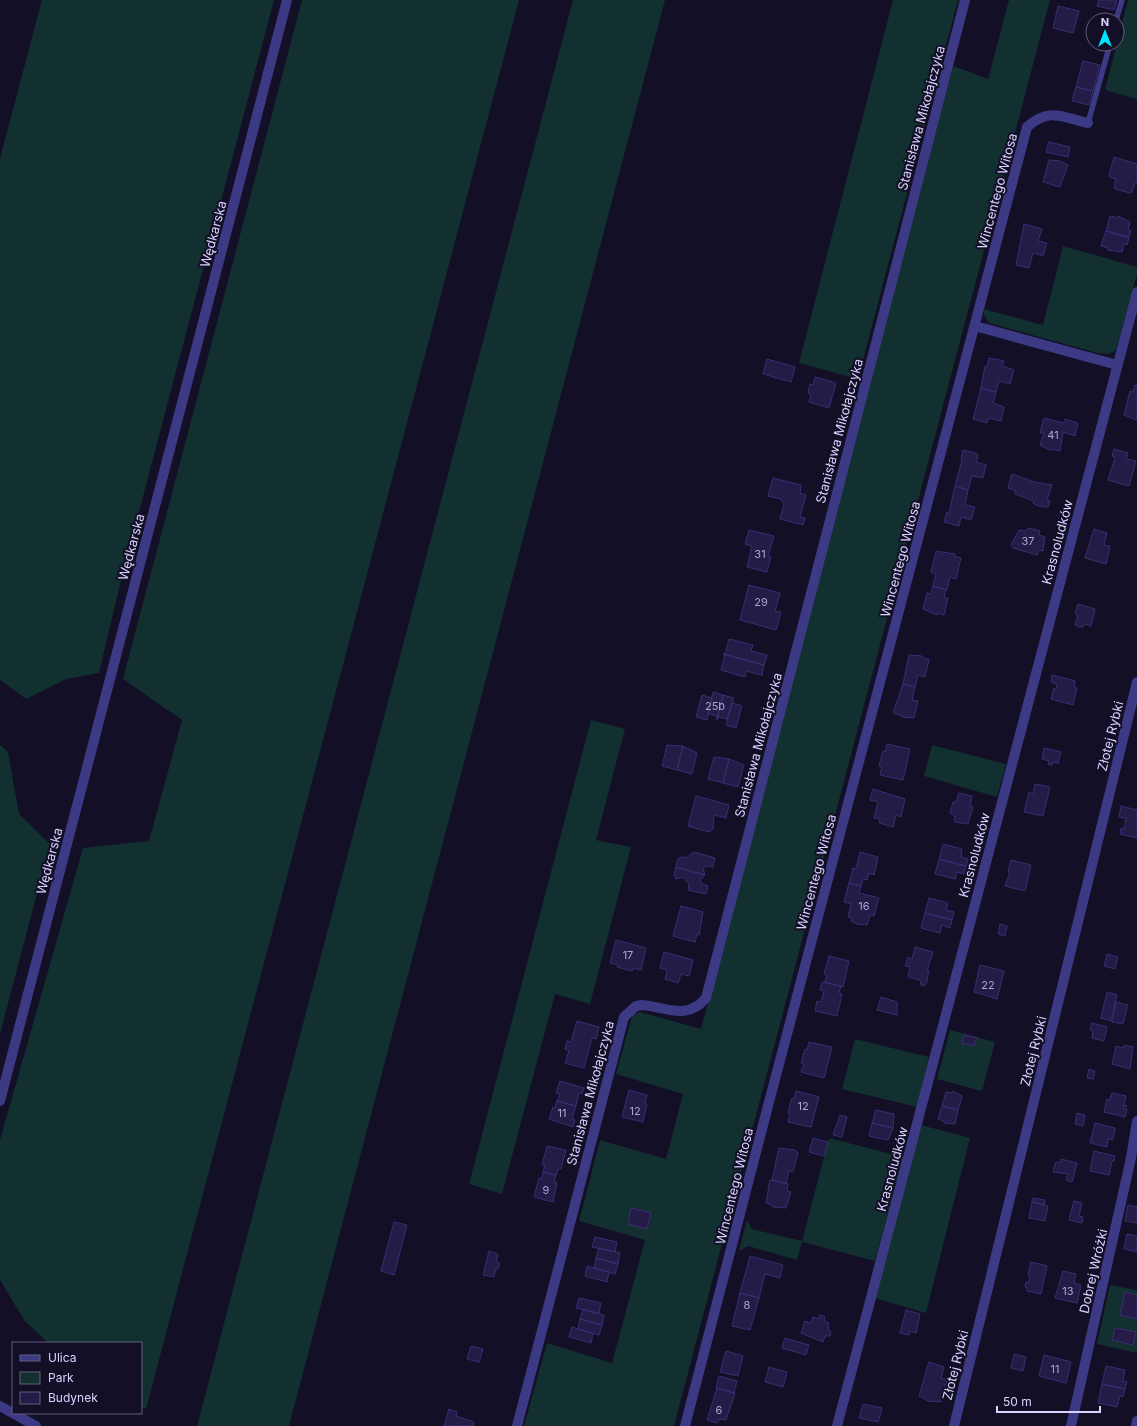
<svg xmlns="http://www.w3.org/2000/svg" width="1137" height="1426" viewBox="0 0 1137 1426" font-family="Inter,sans-serif">
  <style>
    .green { fill: #12302f }
    .building { fill: #241b47; stroke: #3b2d73 }
    .lines { fill: none; stroke-linecap: round; stroke-linejoin: round }
    .service { stroke: #3d3a85; stroke-width: 5.5 }
    .minor { stroke: #3d3a85; stroke-width: 10 }
    .labels { text-anchor: middle; dominant-baseline: central; stroke-width: 4; stroke-linejoin: round; paint-order: stroke }
    .number-label { font-size: 11px; fill: #aca6d1 }
    .street-label { font-size: 13px; fill: #d9d4ff; stroke: #130f26 }
  </style>
  <rect width="100%" height="100%" fill="#130f26"/>
  <path class="green" d="M 42,0 L 274,0 L 121,580 L 99,673 L 66,679 L 26,699 L 0,680 L 0,158 Z
    M 302,0 L 519,0 L 146,1409 L 141,1407 L 141,1343 L 48,1343 L 24,1320 L 0,1280 L 0,1140 L 83,848 L 149,841 L 182,720 L 123,679 Z
    M 573,0 L 665,0 L 289,1426 L 197,1426 Z
    M 893,0 L 958,0 L 858,379 L 799,363 Z
    M 1009,0 L 1050,0 L 674,1426 L 524,1426 L 547,1343 L 612,1363 L 645,1240 L 579,1221 L 600,1140 L 666,1159 L 683,1094 L 616,1074 L 632,1016 L 640,1012 L 701,1029 L 953,66 L 988,79 Z
    M 1128,0 L 1137,0 L 1137,99 L 1105,90 Z
    M 1063,246 L 1137,267 L 1137,274 L 1116,350 L 1109,354 L 1097,353 L 989,323 L 984,315 L 984,309 L 1043,325 Z
    M 591,720 L 625,729 L 596,840 L 631,847 L 590,1004 L 555,994 L 502,1194 L 469,1184 Z
    M 0,745 L 8,752 L 19,814 L 50,844 L 0,1034 Z
    M 932,745 L 1006,764 L 997,797 L 924,776 Z
    M 950,1030 L 995,1042 L 982,1091 L 937,1079 Z
    M 855,1039 L 929,1057 L 917,1107 L 842,1089 Z
    M 921,1125 L 970,1138 L 926,1313 L 874,1298 Z
    M 829,1138 L 903,1157 L 875,1261 L 802,1242 L 797,1260 L 748,1246 L 739,1251 L 747,1220 L 752,1229 L 802,1241 Z
    M 1110,1285 L 1137,1290 L 1137,1353 L 1097,1344 Z"/>
  <path class="building" d="M 1099,0 L 1117,0 L 1114,10 L 1097,6 Z
    M 1058,6 L 1079,11 L 1073,33 L 1053,28 Z
    M 1083,61 L 1100,65 L 1093,91 L 1076,87 Z
    M 1076,87 L 1093,91 L 1089,105 L 1072,101 Z
    M 1049,142 L 1070,147 L 1068,157 L 1046,152 Z
    M 1114,157 L 1137,164 L 1137,183 L 1135,183 L 1132,192 L 1130,193 L 1115,189 L 1114,187 L 1116,179 L 1110,177 L 1109,175 Z
    M 1049,160 L 1060,161 L 1068,165 L 1060,187 L 1043,182 Z
    M 1110,216 L 1118,218 L 1118,216 L 1130,222 L 1128,230 L 1131,231 L 1129,237 L 1106,231 Z
    M 1024,224 L 1042,229 L 1038,241 L 1047,243 L 1043,256 L 1033,253 L 1029,268 L 1016,265 Z
    M 1106,231 L 1129,238 L 1127,245 L 1124,244 L 1122,252 L 1108,250 L 1108,248 L 1101,246 Z
    M 989,358 L 1004,361 L 1002,366 L 1014,370 L 1010,384 L 999,381 L 996,392 L 981,388 L 985,366 L 987,367 Z
    M 767,359 L 795,367 L 791,382 L 763,374 Z
    M 815,377 L 836,383 L 829,408 L 809,402 L 811,394 L 808,393 L 810,384 L 813,385 Z
    M 1135,385 L 1137,386 L 1137,420 L 1124,415 L 1130,391 L 1133,392 Z
    M 981,388 L 996,392 L 993,403 L 1004,407 L 1001,421 L 989,418 L 987,423 L 973,419 Z
    M 1044,418 L 1064,423 L 1065,419 L 1078,423 L 1075,436 L 1063,432 L 1060,451 L 1052,449 L 1049,450 L 1040,445 L 1044,433 L 1040,433 Z
    M 1114,449 L 1128,453 L 1126,459 L 1136,461 L 1129,486 L 1108,480 L 1115,457 L 1112,456 Z
    M 963,450 L 978,454 L 976,462 L 986,465 L 983,478 L 972,476 L 968,490 L 955,486 L 962,460 L 961,459 Z
    M 1012,474 L 1034,482 L 1052,485 L 1047,500 L 1050,501 L 1048,507 L 1038,506 L 1033,503 L 1034,501 L 1015,494 L 1016,491 L 1008,488 Z
    M 773,478 L 801,485 L 800,493 L 806,495 L 800,517 L 805,518 L 803,525 L 780,519 L 784,504 L 781,499 L 768,496 Z
    M 955,486 L 968,490 L 965,505 L 975,507 L 971,520 L 961,517 L 959,526 L 944,522 L 947,512 L 949,513 Z
    M 1029,528 L 1040,531 L 1039,535 L 1045,537 L 1043,551 L 1038,550 L 1037,555 L 1013,548 L 1011,545 L 1019,530 L 1025,531 Z
    M 1094,529 L 1107,533 L 1104,545 L 1110,546 L 1106,564 L 1085,558 Z
    M 749,530 L 774,536 L 768,556 L 771,557 L 767,572 L 747,567 L 752,546 L 745,544 Z
    M 936,551 L 955,554 L 954,556 L 961,558 L 956,579 L 950,577 L 947,590 L 933,586 L 936,574 L 931,572 Z
    M 749,585 L 780,593 L 775,611 L 781,612 L 776,630 L 740,620 Z
    M 933,586 L 946,590 L 944,598 L 948,598 L 944,615 L 937,613 L 937,615 L 923,609 L 927,593 L 931,594 Z
    M 1078,604 L 1095,609 L 1091,626 L 1084,624 L 1083,627 L 1079,627 L 1075,625 L 1078,615 L 1075,614 Z
    M 729,639 L 753,645 L 751,651 L 767,655 L 764,665 L 723,654 L 725,654 Z
    M 723,654 L 764,665 L 762,675 L 746,671 L 745,677 L 721,670 L 725,655 Z
    M 909,655 L 922,656 L 924,658 L 929,660 L 925,677 L 918,675 L 915,687 L 903,684 Z
    M 1052,675 L 1075,681 L 1074,687 L 1077,688 L 1073,705 L 1051,699 L 1054,688 L 1056,689 L 1057,684 L 1051,682 Z
    M 903,684 L 915,687 L 912,700 L 918,701 L 914,718 L 902,717 L 900,715 L 893,713 Z
    M 713,692 L 723,695 L 717,720 L 717,716 L 708,714 Z
    M 702,695 L 712,698 L 707,720 L 696,717 Z
    M 723,695 L 734,698 L 732,703 L 727,719 L 718,717 L 717,720 Z
    M 732,703 L 742,706 L 736,728 L 726,725 Z
    M 887,744 L 910,749 L 903,780 L 880,775 L 882,767 L 879,766 L 883,751 L 885,752 Z
    M 667,745 L 683,746 L 677,770 L 662,766 Z
    M 683,746 L 697,753 L 692,774 L 677,770 Z
    M 1044,748 L 1061,752 L 1058,763 L 1053,762 L 1052,765 L 1048,764 L 1049,761 L 1042,759 Z
    M 714,757 L 729,759 L 723,783 L 708,779 Z
    M 729,759 L 744,765 L 738,787 L 723,783 Z
    M 1035,784 L 1050,787 L 1043,816 L 1024,812 L 1029,792 L 1033,794 Z
    M 873,789 L 905,799 L 901,817 L 896,815 L 893,827 L 879,823 L 880,819 L 874,818 L 878,802 L 870,800 Z
    M 959,793 L 972,796 L 970,806 L 973,807 L 968,824 L 955,822 L 954,820 L 955,815 L 950,813 L 953,802 L 956,802 Z
    M 696,796 L 729,805 L 726,818 L 714,815 L 713,829 L 709,832 L 688,826 Z
    M 1121,806 L 1137,810 L 1137,838 L 1120,834 L 1121,828 L 1124,829 L 1126,818 L 1119,817 Z
    M 943,844 L 962,849 L 961,857 L 968,859 L 966,866 L 939,859 Z
    M 694,852 L 715,858 L 713,867 L 707,866 L 703,868 L 705,875 L 676,867 L 678,859 L 681,857 L 686,858 Z
    M 860,852 L 878,857 L 874,875 L 869,873 L 867,880 L 863,879 L 861,886 L 849,883 L 853,868 L 856,869 Z
    M 939,859 L 966,866 L 964,874 L 957,872 L 955,879 L 935,874 Z
    M 1011,860 L 1031,865 L 1025,891 L 1005,886 L 1010,872 L 1008,872 Z
    M 676,867 L 705,875 L 700,880 L 702,884 L 708,886 L 706,894 L 688,890 L 689,884 L 683,877 L 676,879 L 674,875 Z
    M 849,883 L 861,886 L 859,893 L 879,898 L 874,916 L 870,915 L 867,925 L 857,924 L 851,921 L 852,918 L 848,917 L 851,904 L 844,902 Z
    M 929,898 L 948,903 L 946,910 L 954,912 L 952,920 L 925,913 Z
    M 681,906 L 703,912 L 699,935 L 697,934 L 695,942 L 673,936 Z
    M 925,913 L 952,920 L 950,928 L 942,925 L 940,933 L 921,928 Z
    M 1000,924 L 1007,926 L 1005,936 L 998,934 Z
    M 616,940 L 646,948 L 641,970 L 633,968 L 632,971 L 617,967 L 618,965 L 610,963 Z
    M 915,947 L 933,952 L 927,971 L 929,971 L 927,979 L 928,981 L 924,986 L 921,985 L 920,980 L 908,977 L 910,967 L 905,966 L 908,957 L 912,959 Z
    M 664,952 L 693,960 L 689,976 L 681,974 L 678,983 L 665,979 L 667,970 L 660,968 Z
    M 1107,954 L 1118,957 L 1115,969 L 1104,966 Z
    M 829,956 L 849,961 L 843,987 L 825,982 L 827,975 L 824,974 Z
    M 980,965 L 1004,971 L 997,999 L 974,992 Z
    M 822,982 L 841,986 L 839,993 L 842,994 L 837,1016 L 815,1011 L 817,1001 L 821,1002 L 824,991 L 820,990 Z
    M 1107,992 L 1117,995 L 1111,1021 L 1101,1018 Z
    M 881,997 L 897,1002 L 897,1015 L 877,1010 Z
    M 1116,1002 L 1128,1005 L 1123,1024 L 1112,1022 Z
    M 577,1021 L 599,1027 L 596,1039 L 592,1038 L 584,1068 L 565,1063 L 569,1051 L 565,1049 L 567,1041 L 571,1042 Z
    M 1092,1023 L 1107,1027 L 1104,1041 L 1092,1038 L 1093,1031 L 1090,1030 Z
    M 964,1035 L 977,1038 L 974,1046 L 962,1043 Z
    M 809,1042 L 832,1047 L 824,1078 L 801,1072 L 804,1064 L 801,1063 L 805,1049 L 807,1050 Z
    M 1124,1045 L 1133,1047 L 1130,1069 L 1112,1064 L 1116,1046 L 1123,1048 Z
    M 1089,1069 L 1095,1071 L 1093,1079 L 1087,1078 Z
    M 560,1081 L 584,1088 L 582,1094 L 579,1093 L 576,1106 L 557,1101 L 560,1094 L 556,1093 Z
    M 629,1090 L 647,1095 L 645,1103 L 647,1104 L 643,1122 L 622,1117 Z
    M 796,1091 L 819,1097 L 811,1127 L 788,1122 L 790,1113 L 788,1113 L 792,1098 L 794,1099 Z
    M 953,1091 L 962,1096 L 958,1110 L 942,1106 L 946,1092 L 951,1093 Z
    M 1112,1093 L 1126,1096 L 1124,1105 L 1127,1106 L 1124,1106 L 1123,1109 L 1127,1109 L 1125,1117 L 1104,1112 L 1107,1099 L 1110,1100 Z
    M 557,1101 L 576,1106 L 572,1119 L 575,1120 L 573,1127 L 549,1119 L 553,1107 L 555,1108 Z
    M 942,1106 L 958,1110 L 955,1124 L 944,1123 L 944,1121 L 938,1119 Z
    M 876,1110 L 894,1114 L 893,1128 L 872,1123 Z
    M 1077,1113 L 1085,1115 L 1083,1126 L 1075,1124 Z
    M 840,1115 L 847,1117 L 842,1137 L 833,1135 Z
    M 872,1123 L 893,1128 L 888,1140 L 869,1136 Z
    M 1095,1123 L 1115,1128 L 1113,1140 L 1108,1139 L 1107,1147 L 1090,1143 Z
    M 813,1138 L 828,1142 L 824,1156 L 809,1152 Z
    M 547,1146 L 566,1150 L 561,1169 L 558,1169 L 556,1175 L 543,1172 L 545,1165 L 542,1165 Z
    M 779,1148 L 795,1150 L 798,1153 L 793,1172 L 789,1171 L 786,1183 L 772,1180 Z
    M 1094,1151 L 1115,1156 L 1114,1161 L 1112,1161 L 1109,1175 L 1090,1171 Z
    M 1061,1159 L 1077,1163 L 1072,1182 L 1066,1180 L 1068,1174 L 1053,1172 L 1056,1162 L 1060,1163 Z
    M 543,1172 L 556,1175 L 554,1182 L 557,1183 L 553,1202 L 534,1197 L 539,1178 L 542,1179 Z
    M 770,1180 L 788,1184 L 787,1191 L 791,1192 L 786,1208 L 773,1207 L 771,1205 L 766,1203 Z
    M 1033,1198 L 1045,1200 L 1044,1205 L 1032,1202 Z
    M 1074,1201 L 1082,1203 L 1079,1216 L 1083,1217 L 1082,1223 L 1069,1220 Z
    M 1032,1202 L 1048,1206 L 1045,1221 L 1029,1218 Z
    M 1128,1205 L 1137,1207 L 1137,1223 L 1125,1221 Z
    M 631,1208 L 651,1213 L 647,1229 L 628,1224 Z
    M 394,1222 L 407,1225 L 394,1275 L 381,1271 Z
    M 1127,1234 L 1137,1236 L 1137,1252 L 1124,1249 Z
    M 595,1237 L 617,1242 L 615,1252 L 592,1247 Z
    M 599,1248 L 620,1253 L 618,1264 L 596,1258 Z
    M 489,1251 L 498,1254 L 496,1262 L 500,1263 L 498,1269 L 496,1269 L 494,1277 L 483,1275 Z
    M 750,1256 L 783,1265 L 780,1278 L 765,1274 L 759,1298 L 740,1293 Z
    M 596,1258 L 618,1264 L 615,1274 L 594,1268 Z
    M 1031,1262 L 1047,1266 L 1041,1294 L 1027,1291 L 1027,1288 L 1025,1287 L 1026,1282 L 1029,1282 L 1030,1276 L 1028,1275 Z
    M 587,1266 L 609,1272 L 607,1282 L 585,1276 Z
    M 1063,1271 L 1076,1274 L 1074,1283 L 1081,1285 L 1077,1303 L 1055,1298 Z
    M 1125,1292 L 1137,1295 L 1137,1319 L 1120,1315 Z
    M 740,1293 L 759,1298 L 750,1330 L 732,1326 Z
    M 579,1298 L 601,1303 L 599,1313 L 576,1308 Z
    M 583,1310 L 604,1315 L 602,1325 L 580,1319 Z
    M 906,1310 L 920,1314 L 916,1333 L 910,1331 L 909,1335 L 900,1333 Z
    M 820,1315 L 825,1317 L 824,1321 L 829,1323 L 828,1329 L 831,1332 L 830,1336 L 825,1336 L 823,1342 L 801,1333 L 805,1321 L 811,1323 L 813,1317 L 819,1319 Z
    M 580,1319 L 602,1325 L 599,1335 L 578,1329 Z
    M 572,1327 L 593,1334 L 591,1343 L 569,1337 Z
    M 1115,1328 L 1136,1332 L 1133,1345 L 1112,1340 Z
    M 785,1338 L 809,1345 L 806,1355 L 782,1348 Z
    M 471,1346 L 483,1349 L 479,1362 L 467,1359 Z
    M 726,1351 L 743,1356 L 738,1376 L 720,1372 Z
    M 1014,1354 L 1026,1357 L 1023,1371 L 1011,1368 Z
    M 1044,1355 L 1071,1362 L 1066,1383 L 1039,1376 Z
    M 929,1362 L 944,1367 L 941,1378 L 947,1380 L 940,1402 L 928,1401 L 919,1396 Z
    M 1106,1366 L 1125,1370 L 1123,1381 L 1127,1382 L 1125,1389 L 1102,1384 Z
    M 769,1367 L 787,1372 L 783,1387 L 765,1382 Z
    M 719,1376 L 737,1381 L 734,1393 L 716,1388 Z
    M 1102,1384 L 1125,1389 L 1123,1397 L 1120,1396 L 1117,1407 L 1098,1403 Z
    M 717,1388 L 735,1393 L 726,1420 L 720,1419 L 717,1423 L 707,1420 Z
    M 863,1404 L 882,1408 L 878,1422 L 859,1418 Z
    M 449,1409 L 457,1412 L 456,1416 L 474,1422 L 473,1426 L 444,1426 Z"/>
  <g class="lines">
    <path class="service" d="M 1116,20 L 1122,0
      M 1088,123 L 1110,44"/>
    <path class="minor" d="M 975,326 L 1117,365
      M 0,1101 L 287,0
      M 0,1406 L 36,1426
      M 517,1426 L 624,1017 L 636,1006 L 642,1005 C 666,1007 687,1021 706,998 L 965,0
      M 685,1426 L 769,1102 L 1027,127 C 1049,107 1062,117 1088,123
      M 837,1426 L 1137,292
      M 954,1426 L 1137,682
      M 1071,1426 L 1131,1158 L 1137,1121
      M 1136,1426 L 1137,1421"/>
  </g>
  <g class="labels">
    <g class="number-label">
      <text x="1053" y="435">41</text>
      <text x="1028" y="541">37</text>
      <text x="760" y="554">31</text>
      <text x="761" y="602">29</text>
      <text x="715" y="706">25b</text>
      <text x="864" y="906">16</text>
      <text x="628" y="955">17</text>
      <text x="988" y="985">22</text>
      <text x="803" y="1106">12</text>
      <text x="635" y="1111">12</text>
      <text x="562" y="1113">11</text>
      <text x="546" y="1190">9</text>
      <text x="1068" y="1291">13</text>
      <text x="747" y="1305">8</text>
      <text x="1055" y="1369">11</text>
      <text x="719" y="1410">6</text>
    </g>
    <g class="street-label">
      <text transform="translate(921 118) rotate(-75)">Stanisława Mikołajczyka</text>
      <text transform="translate(997 191) rotate(-75)">Wincentego Witosa</text>
      <text transform="translate(213 234) rotate(-75)">Wędkarska</text>
      <text transform="translate(839 431) rotate(-75)">Stanisława Mikołajczyka</text>
      <text transform="translate(1057 542) rotate(-75)">Krasnoludków</text>
      <text transform="translate(131 547) rotate(-75)">Wędkarska</text>
      <text transform="translate(900 559) rotate(-75)">Wincentego Witosa</text>
      <text transform="translate(1110 736) rotate(-76)">Złotej Rybki</text>
      <text transform="translate(758 745) rotate(-75)">Stanisława Mikołajczyka</text>
      <text transform="translate(974 855) rotate(-75)">Krasnoludków</text>
      <text transform="translate(49 861) rotate(-75)">Wędkarska</text>
      <text transform="translate(816 872) rotate(-75)">Wincentego Witosa</text>
      <text transform="translate(1033 1051) rotate(-76)">Złotej Rybki</text>
      <text transform="translate(590 1093) rotate(-75)">Stanisława Mikołajczyka</text>
      <text transform="translate(892 1169) rotate(-75)">Krasnoludków</text>
      <text transform="translate(734 1186) rotate(-76)">Wincentego Witosa</text>
      <text transform="translate(1093 1271) rotate(-77)">Dobrej Wróżki</text>
      <text transform="translate(955 1365) rotate(-76)">Złotej Rybki</text>
    </g>
  </g>
  <rect x="12" y="1342" width="130" height="72" fill="#130f26" stroke="#625e7d"/>
  <rect x="20" y="1355" width="20" height="6" fill="#3d3a85" stroke="#625e7d"/>
  <text x="48" y="1362" font-size="12" fill="#d9d4ff">Ulica</text>
  <rect x="20" y="1372" width="20" height="12" fill="#12302f" stroke="#625e7d"/>
  <text x="48" y="1382" font-size="12" fill="#d9d4ff">Park</text>
  <rect x="20" y="1392" width="20" height="12" fill="#241b47" stroke="#625e7d"/>
  <text x="48" y="1402" font-size="12" fill="#d9d4ff">Budynek</text>
  <g transform="translate(1105 32)"><circle r="19" fill="#130f26" stroke="#625e7d"/>
  <path d="M0-3L7 15L0 10L-7 15Z" fill="#00e5ff"/>
  <text y="-6" font-size="11" font-weight="bold" text-anchor="middle" fill="#d9d4ff">N</text>
  </g>
  <path d="M997 1406v6h103v-6" fill="none" stroke="#d9d4ff" stroke-width="2"/>
  <text x="1003" y="1406" font-size="12" fill="#d9d4ff" stroke="#130f26" stroke-width="3" paint-order="stroke">50 m</text>
</svg>
